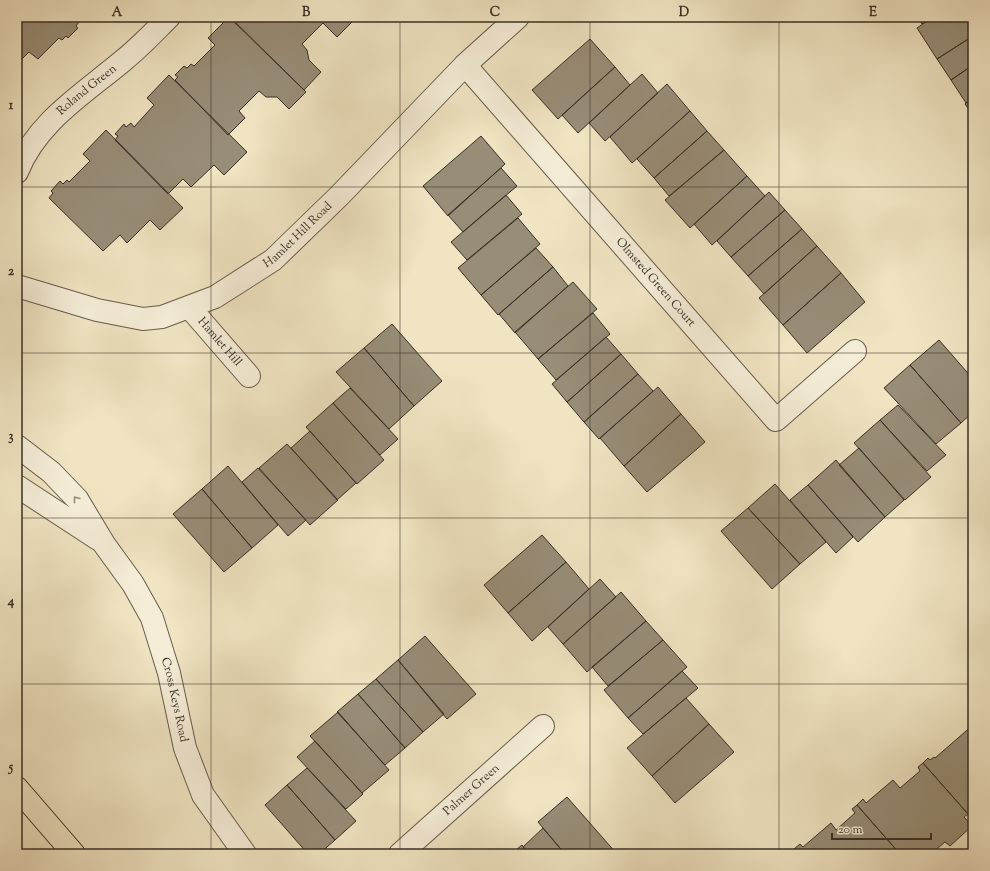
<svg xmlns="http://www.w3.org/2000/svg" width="990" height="871" viewBox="0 0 990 871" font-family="'Sorts Mill Goudy',serif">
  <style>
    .building { fill: #988d77; stroke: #382f26 }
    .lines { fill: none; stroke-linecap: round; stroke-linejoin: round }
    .minor-casing { stroke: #665c4d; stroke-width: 24 }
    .major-casing { stroke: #382f26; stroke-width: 24 }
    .minor { stroke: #f5edd7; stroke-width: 22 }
    .major { stroke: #f0e4c2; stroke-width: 22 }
    .oneway { stroke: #968e7e }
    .grid { fill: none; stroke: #382f26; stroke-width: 1; stroke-opacity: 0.55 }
    .labels { text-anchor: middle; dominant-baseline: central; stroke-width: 3; stroke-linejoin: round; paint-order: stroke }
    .street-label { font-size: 12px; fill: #382f26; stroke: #f5edd7 }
    .neatline { fill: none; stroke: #382f26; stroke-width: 1.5 }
    .grid-label { font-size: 13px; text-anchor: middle; font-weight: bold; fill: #382f26 }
  </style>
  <rect width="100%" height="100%" fill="#f0e4c2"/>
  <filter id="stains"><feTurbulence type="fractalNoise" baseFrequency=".005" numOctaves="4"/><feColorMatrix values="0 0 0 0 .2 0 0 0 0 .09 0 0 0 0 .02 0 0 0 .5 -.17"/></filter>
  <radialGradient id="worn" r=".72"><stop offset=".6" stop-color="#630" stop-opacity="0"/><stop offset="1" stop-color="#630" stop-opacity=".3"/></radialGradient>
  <path class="building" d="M 17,17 L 74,17 L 79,22 L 76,26 L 78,28 L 68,38 L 66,36 L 62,40 L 59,38 L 38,59 L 29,52 L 17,64 Z
    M 229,17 L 306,92 L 289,109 L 277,97 L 266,97 L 259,91 L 239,111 L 245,118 L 228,135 L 175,80 L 178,77 L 175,75 L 184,66 L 187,68 L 191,64 L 194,66 L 215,45 L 208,38 Z
    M 230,17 L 353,17 L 355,19 L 337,37 L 323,23 L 302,44 L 307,50 L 309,60 L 321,72 L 304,90 Z
    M 918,17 L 933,17 L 922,24 Z
    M 933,17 L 973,17 L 973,36 L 937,59 L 917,28 Z
    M 973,36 L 973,65 L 951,80 L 937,59 Z
    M 590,39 L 615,67 L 558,119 L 532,90 Z
    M 973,65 L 973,98 L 966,103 L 951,80 Z
    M 615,67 L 630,85 L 578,133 L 562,115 Z
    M 642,74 L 658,93 L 605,141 L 589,123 Z
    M 169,75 L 247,152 L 224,175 L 214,165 L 191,187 L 183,179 L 168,194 L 115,140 L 118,136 L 115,134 L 124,124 L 126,127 L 131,123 L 134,127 L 154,105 L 147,98 Z
    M 667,84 L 690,111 L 632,163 L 610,137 Z
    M 973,98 L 973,115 L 965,104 Z
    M 690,111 L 707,131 L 654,178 L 637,159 Z
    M 106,130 L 183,208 L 160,230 L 150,220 L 127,243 L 120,235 L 103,251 L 49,198 L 53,193 L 51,191 L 60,181 L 63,184 L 67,180 L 69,182 L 90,161 L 83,154 Z
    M 707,131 L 724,150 L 669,196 L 654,178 Z
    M 481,136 L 505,164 L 448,216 L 423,186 Z
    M 724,150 L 747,176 L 690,228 L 665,200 Z
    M 501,168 L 517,186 L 463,232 L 448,215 Z
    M 747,176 L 765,196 L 712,245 L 694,224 Z
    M 769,192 L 785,210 L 731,257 L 717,241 Z
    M 506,195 L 522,214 L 467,260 L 451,242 Z
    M 785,210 L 802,229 L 748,276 L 731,257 Z
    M 518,218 L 540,244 L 481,295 L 458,268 Z
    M 802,229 L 817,246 L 764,294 L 748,276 Z
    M 817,246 L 841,273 L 783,325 L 759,298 Z
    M 536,248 L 553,267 L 498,315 L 481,295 Z
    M 553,267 L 568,286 L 515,333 L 499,314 Z
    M 841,273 L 865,302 L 807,353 L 783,325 Z
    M 573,282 L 597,309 L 538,359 L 515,332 Z
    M 593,313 L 610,334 L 556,380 L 538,359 Z
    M 392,324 L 442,381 L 414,406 L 364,348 Z
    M 606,337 L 621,354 L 567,402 L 552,384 Z
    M 939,340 L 973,379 L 973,412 L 961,423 L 910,365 Z
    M 364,348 L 414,406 L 389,429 L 336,372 Z
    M 621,354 L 638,374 L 584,422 L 567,402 Z
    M 910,365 L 961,423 L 936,444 L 884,388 Z
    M 638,374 L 653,391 L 599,439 L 584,422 Z
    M 658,387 L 681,414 L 624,466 L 600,438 Z
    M 350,388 L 398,439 L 380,455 L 333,403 Z
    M 333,403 L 384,460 L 357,484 L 306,427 Z
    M 898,405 L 946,455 L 927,471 L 880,420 Z
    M 681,414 L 705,442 L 647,492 L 624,466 Z
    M 880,420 L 931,477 L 905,500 L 854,443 Z
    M 310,431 L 356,483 L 337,500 L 291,448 Z
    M 287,444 L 338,500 L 310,525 L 259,468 Z
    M 859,448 L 904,500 L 885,517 L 839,465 Z
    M 836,460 L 885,517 L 858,542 L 808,485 Z
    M 228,466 L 278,525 L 252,548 L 202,489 Z
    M 258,468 L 306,520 L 288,536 L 242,482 Z
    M 775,484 L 826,542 L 800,564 L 748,508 Z
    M 808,485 L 853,537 L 836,553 L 790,500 Z
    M 202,489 L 252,548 L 224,572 L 173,514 Z
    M 748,508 L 800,564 L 772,589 L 721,531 Z
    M 542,535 L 566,562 L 508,613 L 484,585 Z
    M 566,562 L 589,589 L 532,641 L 508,613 Z
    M 600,579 L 616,597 L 563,644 L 548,627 Z
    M 621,592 L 646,621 L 587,672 L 563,644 Z
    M 646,621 L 663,640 L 608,686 L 592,667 Z
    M 425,636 L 476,694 L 447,719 L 398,660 Z
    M 663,640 L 687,667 L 628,718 L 604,690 Z
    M 398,660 L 444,714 L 423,732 L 376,679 Z
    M 682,671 L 698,688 L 643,734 L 628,718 Z
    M 376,679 L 423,732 L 405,748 L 358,694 Z
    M 358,694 L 405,748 L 385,765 L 337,712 Z
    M 686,698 L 709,724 L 652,776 L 627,748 Z
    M 338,712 L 389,770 L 362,793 L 310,736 Z
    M 709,724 L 734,752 L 675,803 L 652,776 Z
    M 973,725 L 973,812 L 972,811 L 968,814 L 923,763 L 928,758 L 930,760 L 934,757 L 935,758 Z
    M 315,741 L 363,794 L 346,809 L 297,757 Z
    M 923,763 L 968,814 L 964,817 L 972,826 L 950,846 L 945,842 L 931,854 L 900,854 L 857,805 L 863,799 L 866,803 L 893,780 L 900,788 L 920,771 L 918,767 Z
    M 307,768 L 356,821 L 335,840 L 287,785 Z
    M 287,785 L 335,840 L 319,854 L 308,854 L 265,805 Z
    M 567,797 L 617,854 L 565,854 L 538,822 Z
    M 857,805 L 900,854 L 798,854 L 794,849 L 800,844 L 803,847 L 831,823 L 836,830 L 855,813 L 852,809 Z
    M 543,828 L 565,854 L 529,854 L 523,847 Z
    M 522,845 L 529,854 L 511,854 Z
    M 794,849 L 798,854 L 788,854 Z"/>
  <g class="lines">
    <defs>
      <g id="minor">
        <path id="s1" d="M 465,65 L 776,420 L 855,351"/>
        <path id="s2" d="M 17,172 C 37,121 85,93 125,59 C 141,46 155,31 169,17"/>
        <path id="s3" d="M 17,286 L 97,310 L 143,319 L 162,317 L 215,297 L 273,260 L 339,196 L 465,65 L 518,17"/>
        <path id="s4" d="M 190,308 L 249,376"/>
        <path id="s5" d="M 17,446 L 51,472 L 77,499 L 104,544 L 133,584 L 152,618 L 169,673 L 185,748 L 203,795 L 245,854"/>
        <path d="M 17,486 L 98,539"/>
        <path id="s6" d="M 400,854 L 543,726"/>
      </g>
      <path id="major" d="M 17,788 L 74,854"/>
    </defs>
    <use href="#minor" class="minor-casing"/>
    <use href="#major" class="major-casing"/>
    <use href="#minor" class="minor"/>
    <use href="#major" class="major"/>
  </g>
  <defs><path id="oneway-chevron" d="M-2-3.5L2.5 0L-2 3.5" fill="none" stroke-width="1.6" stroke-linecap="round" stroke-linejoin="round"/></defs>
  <use class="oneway" href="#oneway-chevron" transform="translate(76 499) rotate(-128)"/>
  <path class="grid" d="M 211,17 L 211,854M 400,17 L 400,854M 590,17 L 590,854M 779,17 L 779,854M 17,187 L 973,187M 17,353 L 973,353M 17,518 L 973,518M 17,684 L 973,684"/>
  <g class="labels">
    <g class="street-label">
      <text stroke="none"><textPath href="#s2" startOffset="109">Roland Green</textPath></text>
      <text stroke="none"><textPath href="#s3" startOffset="310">Hamlet Hill Road</textPath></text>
      <text stroke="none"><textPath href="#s1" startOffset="289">Olmsted Green Court</textPath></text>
      <text stroke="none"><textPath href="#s4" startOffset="45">Hamlet Hill</textPath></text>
      <text stroke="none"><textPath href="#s5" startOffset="306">Cross Keys Road</textPath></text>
      <text stroke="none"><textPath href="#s6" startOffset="96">Palmer Green</textPath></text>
    </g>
  </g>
  <rect width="990" height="871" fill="none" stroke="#f0e4c2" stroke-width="44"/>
  <path d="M832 833v6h99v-6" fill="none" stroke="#382f26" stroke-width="2"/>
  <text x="838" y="833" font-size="12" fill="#382f26" stroke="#f5edd7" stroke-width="3" paint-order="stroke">20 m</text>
  <rect x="22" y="22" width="946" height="827" class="neatline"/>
  <g class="grid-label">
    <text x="117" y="16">A</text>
    <text x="306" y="16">B</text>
    <text x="495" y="16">C</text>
    <text x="684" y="16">D</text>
    <text x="873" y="16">E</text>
    <text x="11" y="109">1</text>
    <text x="11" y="275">2</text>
    <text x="11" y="440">3</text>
    <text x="11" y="605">4</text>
    <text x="11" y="771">5</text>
  </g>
  <rect width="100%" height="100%" filter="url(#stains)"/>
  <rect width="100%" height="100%" fill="url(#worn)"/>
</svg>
